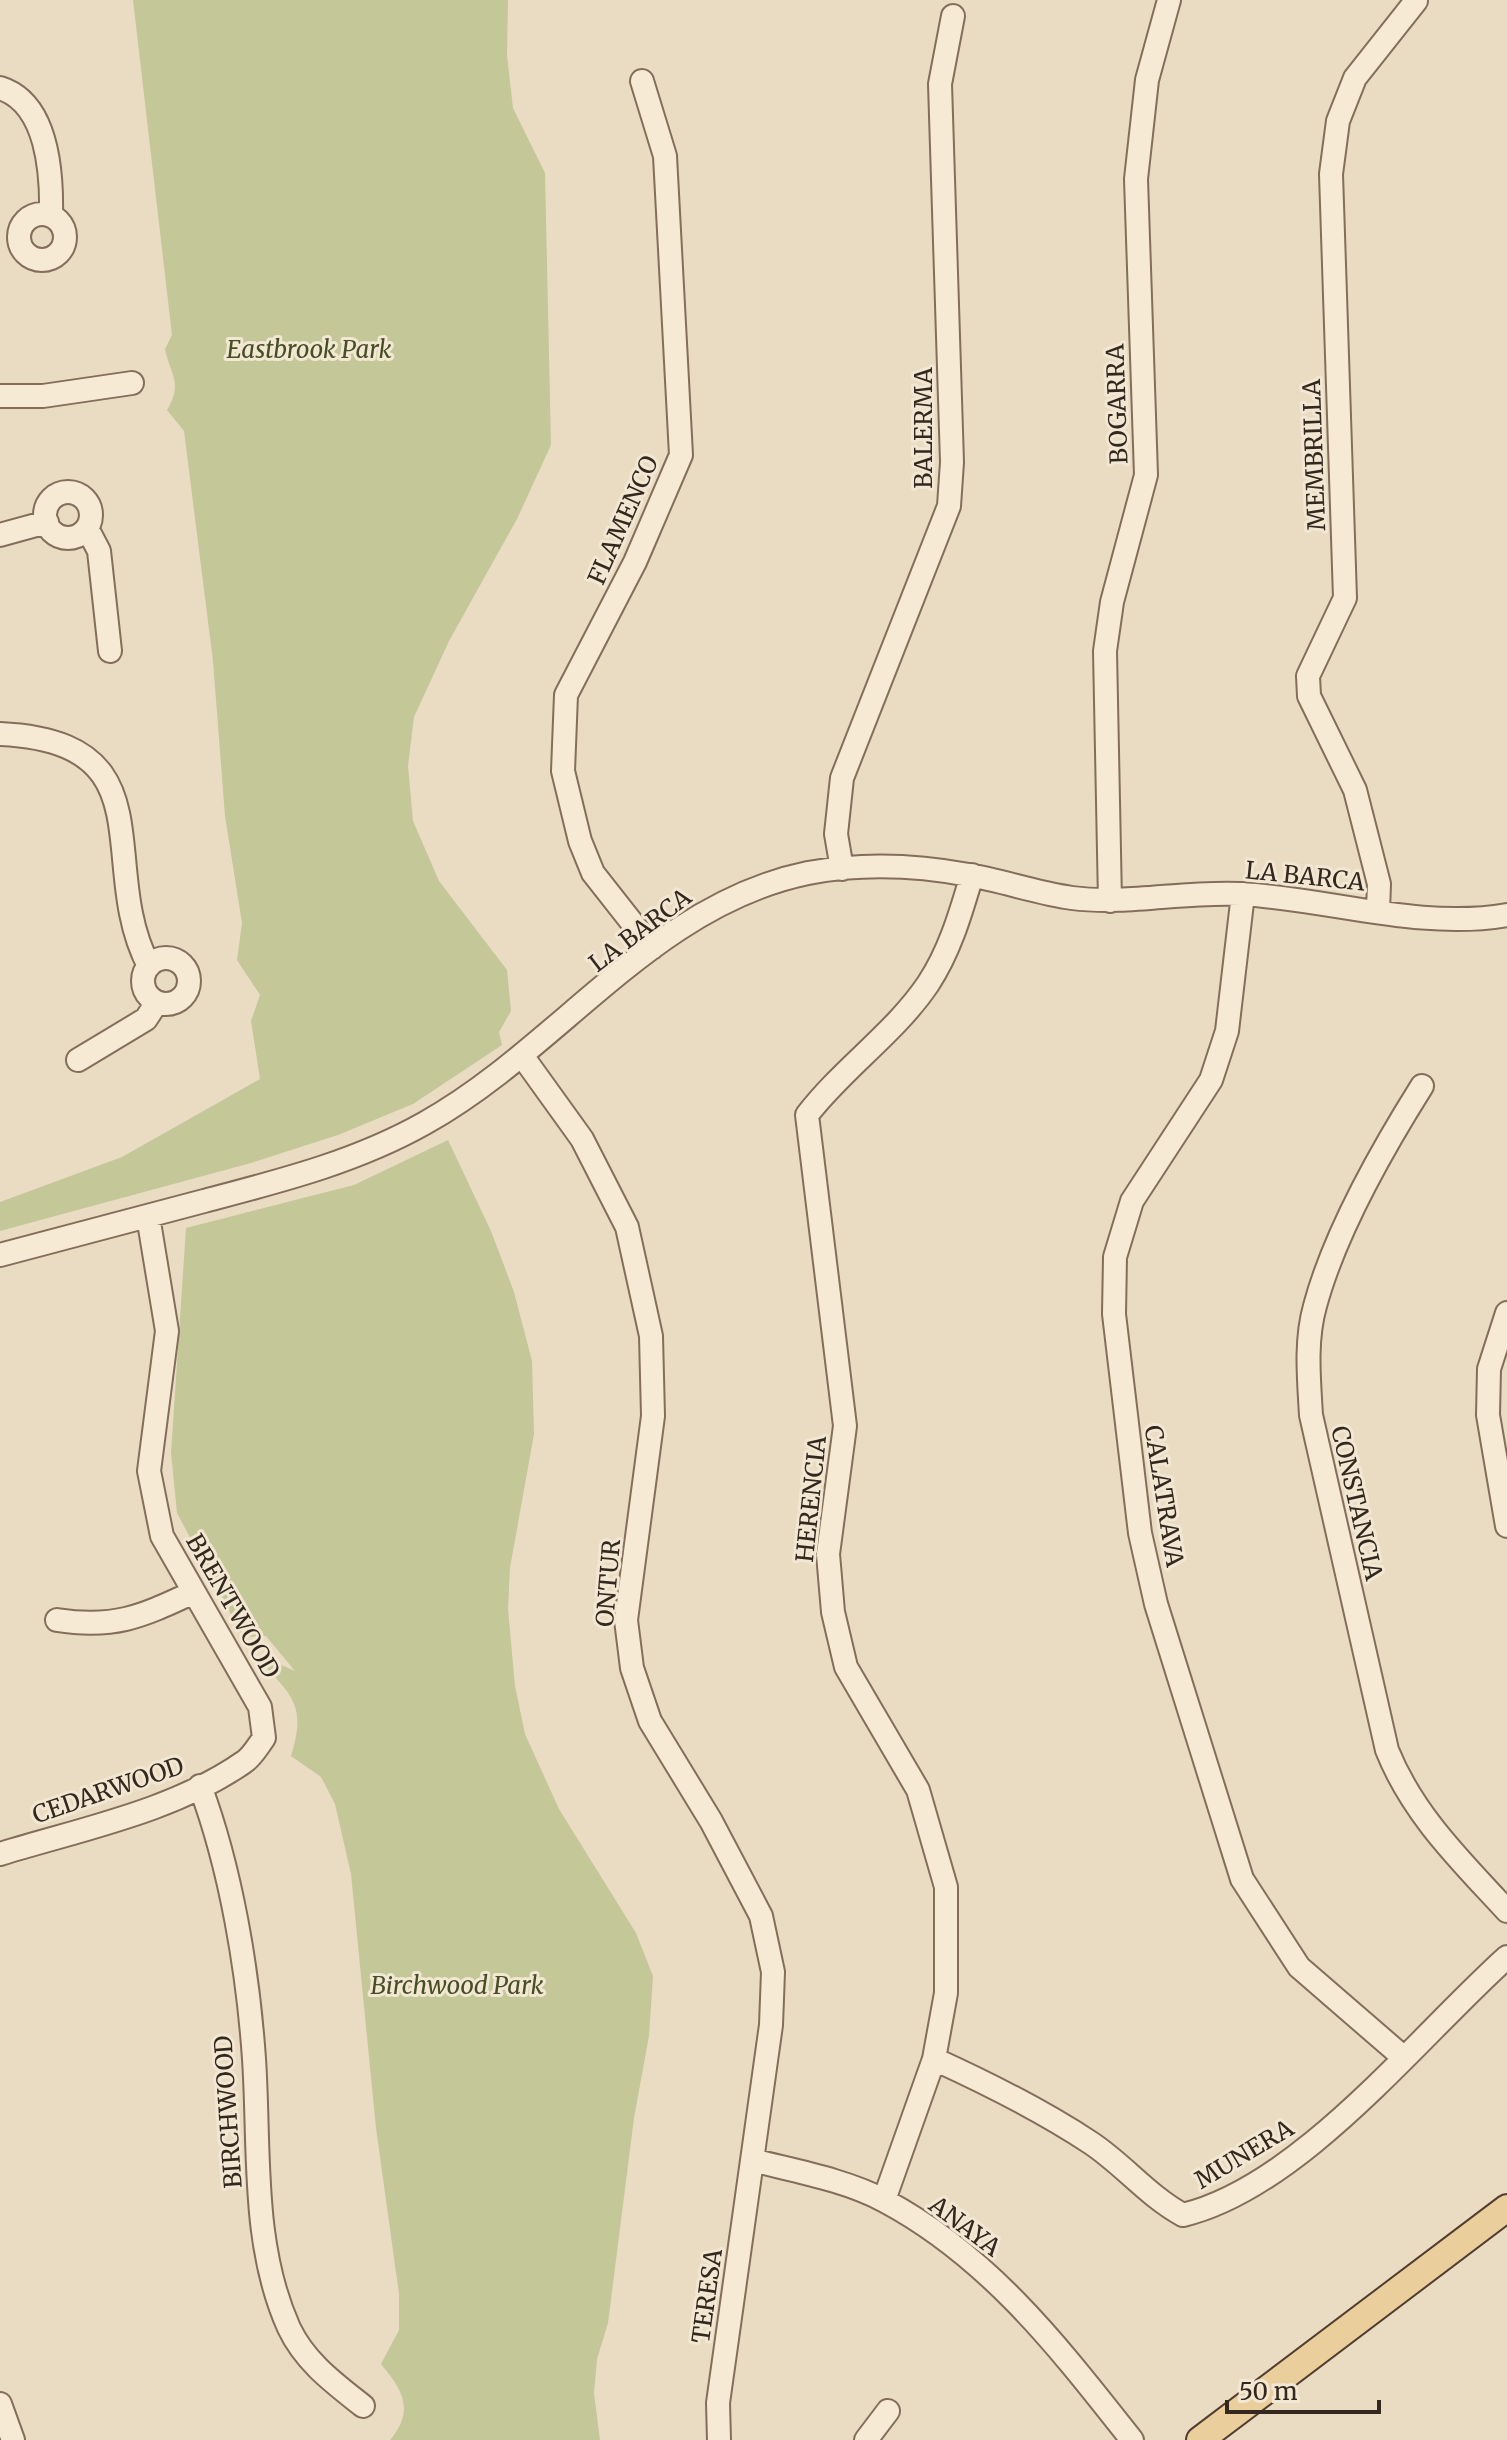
<svg xmlns="http://www.w3.org/2000/svg" width="1507" height="2440" viewBox="0 0 1507 2440" font-family="Merriweather,serif">
  <style>
    .green { fill: #c4c798 }
    .lines { fill: none; stroke-linecap: round; stroke-linejoin: round }
    .minor-casing { stroke: #836e5b; stroke-width: 26 }
    .major-casing { stroke: #513d2f; stroke-width: 30 }
    .minor { stroke: #f6ead5; stroke-width: 22 }
    .major { stroke: #eacf9d; stroke-width: 26 }
    .labels { text-anchor: middle; dominant-baseline: central; stroke-width: 6; stroke-linejoin: round; paint-order: stroke }
    .park-label { font-size: 24px; font-style: italic; fill: #464e26; stroke: #f2e7d2 }
    .street-label { font-size: 24px; fill: #34271e; stroke: #f2e7d2 }
  </style>
  <rect width="100%" height="100%" fill="#eadcc3"/>
  <path class="green" d="M 133,0 L 508,0 L 507,55 L 513,108 L 545,173 L 551,445 L 517,519 L 449,641 L 414,717 L 408,766 L 413,821 L 439,881 L 507,970 L 511,1011 L 499,1032 L 502,1045 L 413,1104 L 338,1135 L 251,1163 L 0,1231 L 0,1202 L 122,1157 L 260,1079 L 251,1021 L 260,995 L 237,960 L 242,923 L 225,816 L 213,661 L 184,431 L 167,410 C 183,382 171,377 165,349 L 172,335 Z
    M 448,1140 L 491,1231 L 514,1292 L 532,1361 L 534,1434 L 510,1568 L 508,1609 L 515,1686 L 525,1734 L 559,1809 L 636,1933 L 653,1976 L 649,2036 L 634,2118 L 608,2323 L 597,2359 L 594,2393 L 600,2440 L 390,2440 C 415,2410 403,2391 381,2364 L 399,2330 L 399,2294 L 376,2128 L 351,1874 L 335,1804 L 321,1777 L 291,1756 C 306,1707 294,1697 261,1662 L 263,1657 L 295,1671 L 266,1636 L 243,1637 L 177,1513 L 171,1453 L 186,1228 L 354,1185 Z"/>
  <g class="lines">
    <defs>
      <path id="minor" d="M 642,81 L 665,156 L 681,455 L 635,562 L 566,695 L 563,771 L 580,841 L 593,873 L 652,948
        M 0,88 C 48,103 52,174 51,216
        M19 237a23 23 0 1 1 46 0a23 23 0 1 1-46 0Z
        M 0,396 L 43,396 L 132,383
        M45 515a23 23 0 1 1 46 0a23 23 0 1 1-46 0Z
        M 87,528 L 99,551 L 110,651
        M 0,535 L 47,522
        M 0,734 C 171,742 95,864 149,966
        M 842,869 L 836,834 L 842,778 L 949,506 L 952,462 L 940,84 L 953,16
        M 1243,894 L 1227,1031 L 1211,1080 L 1132,1201 L 1115,1257 L 1114,1314 L 1140,1533 L 1156,1604 L 1242,1879 L 1299,1967 L 1403,2057
        M 1110,901 L 1105,651 L 1112,602 L 1146,475 L 1136,179 L 1147,80 L 1169,0
        M 1378,911 L 1379,884 L 1355,790 L 1309,696 L 1308,676 L 1345,598 L 1331,174 L 1338,121 L 1355,78 L 1416,1
        M143 981a23 23 0 1 1 46 0a23 23 0 1 1-46 0Z
        M 523,1057 L 582,1139 L 627,1227 L 651,1336 L 653,1416 L 626,1620 L 632,1668 L 650,1721 L 711,1821 L 761,1916 L 773,1972 L 771,2025 L 718,2403 L 719,2440
        M 78,1060 L 146,1019 L 157,1002
        M 1422,1086 C 1383,1148 1334,1235 1315,1306 C 1305,1341 1309,1380 1311,1415 L 1387,1750 C 1413,1815 1461,1861 1507,1911
        M 0,1255 C 68,1237 136,1219 204,1201 C 280,1181 356,1162 425,1123 C 558,1049 652,905 808,873 C 861,863 916,865 969,875 C 1003,881 1037,893 1072,898 C 1128,905 1184,891 1241,894 C 1329,899 1420,930 1507,915
        M 1507,1313 L 1489,1369 L 1488,1415 L 1507,1526
        M 57,1620 C 116,1629 142,1616 194,1592
        M 200,1786 C 231,1869 248,1971 254,2059 C 260,2148 251,2244 289,2328 C 305,2362 334,2383 363,2406
        M 0,1854 C 81,1829 174,1811 244,1762 C 252,1757 258,1746 264,1738 L 260,1707 L 162,1536 L 149,1471 L 167,1331 L 148,1216
        M 934,2059 C 989,2084 1041,2110 1091,2143 C 1124,2165 1148,2196 1183,2215 C 1300,2187 1417,2038 1507,1957
        M 752,2160 C 795,2171 846,2180 885,2201 C 990,2257 1060,2349 1132,2440
        M 884,2200 L 934,2059 L 946,1993 L 946,1887 L 918,1790 L 846,1667 L 833,1612 L 828,1554 L 845,1426 L 807,1115 C 843,1068 895,1033 928,984 C 950,951 961,912 972,875
        M 0,2404 L 13,2440
        M 866,2440 L 888,2411"/>
      <path id="major" d="M 1200,2440 L 1507,2208"/>
    </defs>
    <use href="#minor" class="minor-casing"/>
    <use href="#major" class="major-casing"/>
    <use href="#minor" class="minor"/>
    <use href="#major" class="major"/>
  </g>
  <g class="labels">
    <g class="park-label">
      <text x="309" y="349">Eastbrook Park</text>
      <text x="457" y="1985">Birchwood Park</text>
    </g>
    <g class="street-label">
      <text transform="translate(1117 404) rotate(-92)">BOGARRA</text>
      <text transform="translate(923 428) rotate(-90)">BALERMA</text>
      <text transform="translate(1314 455) rotate(-92)">MEMBRILLA</text>
      <text transform="translate(623 520) rotate(-66)">FLAMENCO</text>
      <text transform="translate(1305 876) rotate(6)">LA BARCA</text>
      <text transform="translate(640 930) rotate(-37)">LA BARCA</text>
      <text transform="translate(1164 1496) rotate(81)">CALATRAVA</text>
      <text transform="translate(811 1499) rotate(-84)">HERENCIA</text>
      <text transform="translate(1357 1503) rotate(77)">CONSTANCIA</text>
      <text transform="translate(608 1583) rotate(-85)">ONTUR</text>
      <text transform="translate(233 1606) rotate(60)">BRENTWOOD</text>
      <text transform="translate(108 1790) rotate(-19)">CEDARWOOD</text>
      <text transform="translate(228 2112) rotate(-94)">BIRCHWOOD</text>
      <text transform="translate(1244 2154) rotate(-31)">MUNERA</text>
      <text transform="translate(965 2226) rotate(37)">ANAYA</text>
      <text transform="translate(707 2296) rotate(-82)">TERESA</text>
    </g>
  </g>
  <path d="M1227 2400v12h152v-12" fill="none" stroke="#34271e" stroke-width="4"/>
  <text x="1239" y="2400" font-size="24" fill="#34271e" stroke="#f2e7d2" stroke-width="6" paint-order="stroke">50 m</text>
</svg>
